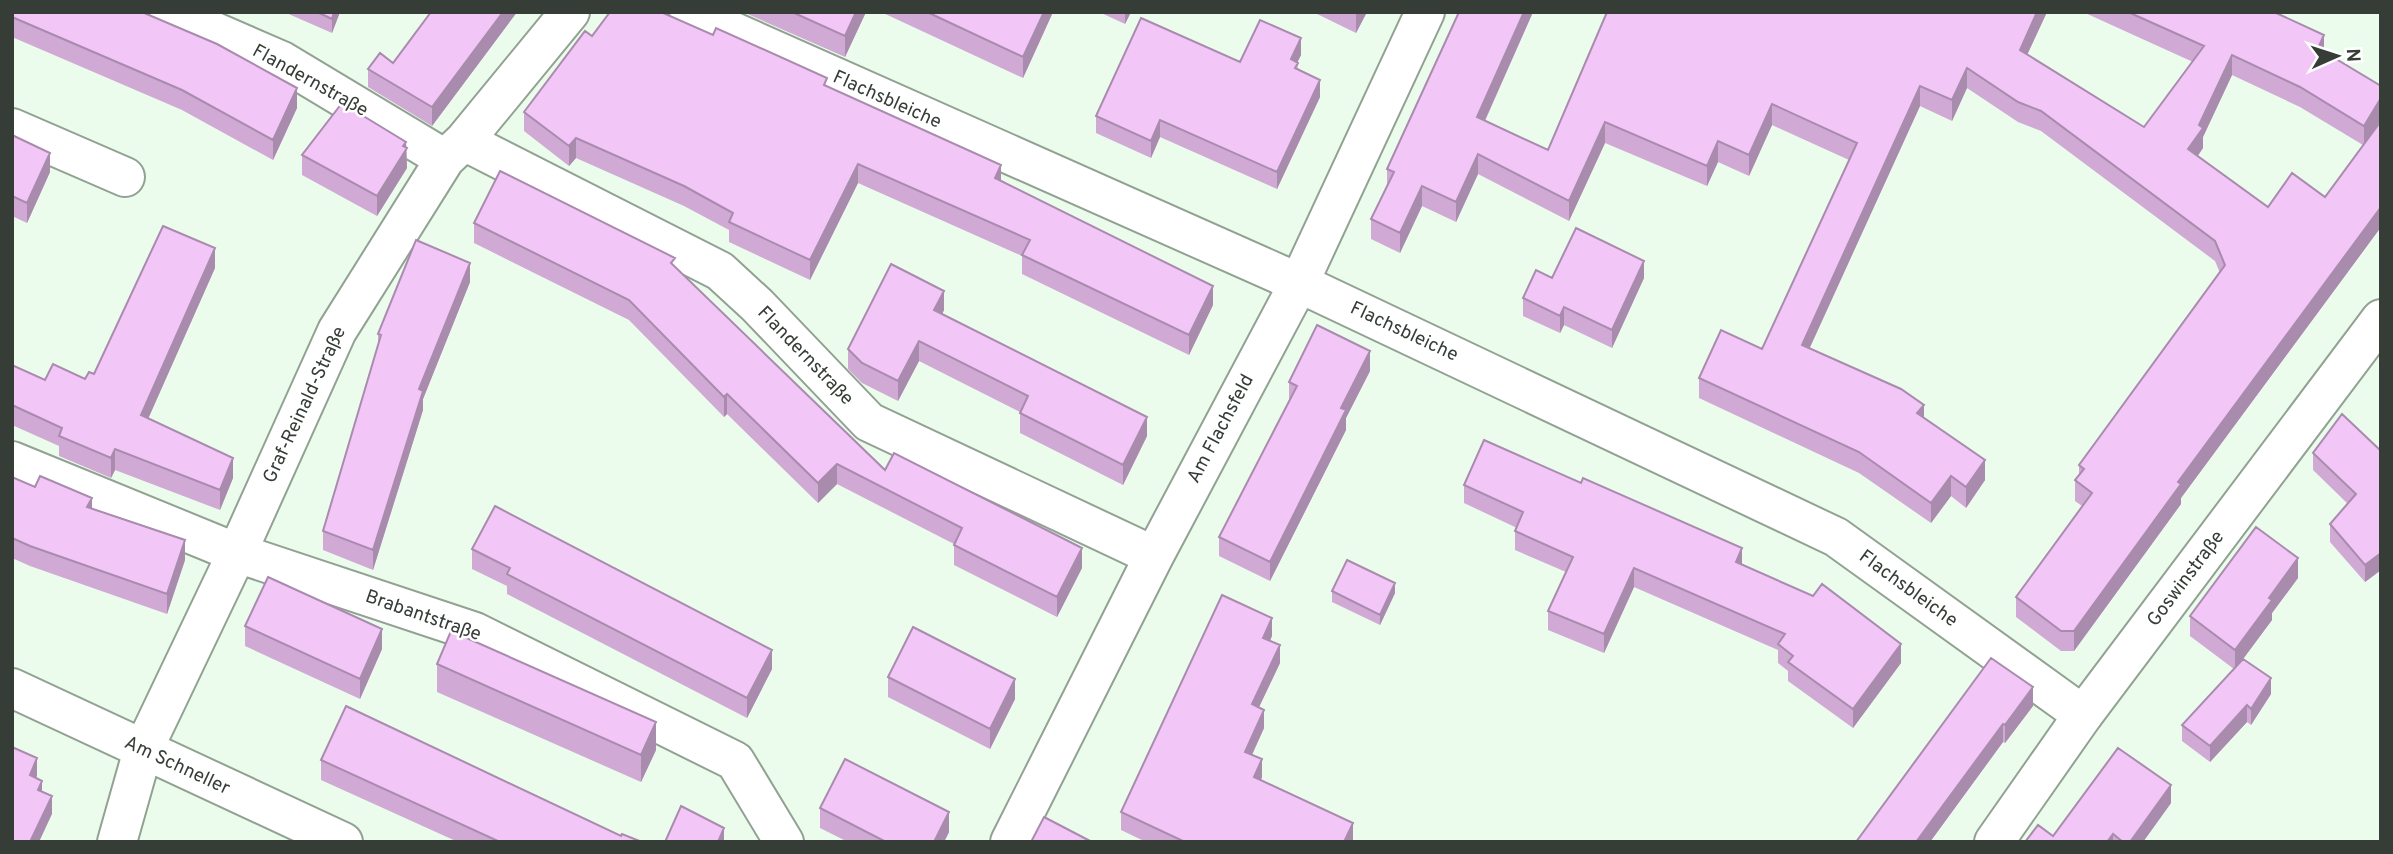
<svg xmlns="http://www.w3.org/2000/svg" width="2393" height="854" viewBox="0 0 2393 854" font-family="Overpass,sans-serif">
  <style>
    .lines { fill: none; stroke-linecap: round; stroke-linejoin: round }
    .minor-casing { stroke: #91a192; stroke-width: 42 }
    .major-casing { stroke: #91a192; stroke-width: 42 }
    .minor { stroke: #fff; stroke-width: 38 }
    .major { stroke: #fff; stroke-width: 38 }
    .wall { fill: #d0aad4; fill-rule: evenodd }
    .shaded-wall { fill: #a98bad }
    .building { fill: #f2c6f7; stroke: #a98bad; stroke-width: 2 }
    .labels { text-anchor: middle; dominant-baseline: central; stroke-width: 5; stroke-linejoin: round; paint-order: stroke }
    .street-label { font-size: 19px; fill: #363d37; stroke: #fff }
  </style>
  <rect width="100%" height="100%" fill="#ebfced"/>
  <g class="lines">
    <defs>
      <path id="minor" d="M 169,12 L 282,61 L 445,159
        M 689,12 L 1299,283 L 1836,537 L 2083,715
        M 12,128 L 125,177
        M 464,141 L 720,271 L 757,305 L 869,422 L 1154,556
        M 12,461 L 237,553 L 475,632 L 735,761 L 784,842
        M 12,688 L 343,842
        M 117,842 L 143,750 L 237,553 L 337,331 L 445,159 L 464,141 L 570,12
        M 1010,842 L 1154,556 L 1299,283 L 1425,12"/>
      <path id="major" d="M 1994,842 L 2083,715 L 2381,319"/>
    </defs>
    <use href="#minor" class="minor-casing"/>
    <use href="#major" class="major-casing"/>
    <use href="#minor" class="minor"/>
    <use href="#major" class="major"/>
  </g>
  <path class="wall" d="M 12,12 L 297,108 L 273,160 L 182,110 L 12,37 Z
    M 284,12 L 340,12 L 332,33 Z
    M 517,12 L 432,126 L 368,87 L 368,69 L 393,63 Z
    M 743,12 L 866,12 L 845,57 Z
    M 881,12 L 1053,12 L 1023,78 Z
    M 1099,12 L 1131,12 L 1125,24 Z
    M 1313,12 L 1367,12 L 1356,33 Z
    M 1459,12 L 1533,12 L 1485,121 L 1548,150 L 1656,12 L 2047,12 L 2027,55 L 2144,127 L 2193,62 L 2083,12 L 2274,12 L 2324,51 L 2374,129 L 2381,227 L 2181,498 L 2181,504 L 2074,651 L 2061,651 L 2016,617 L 2016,597 L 2082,506 L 2075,501 L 2075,480 L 2079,475 L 2079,465 L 2220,273 L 2215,261 L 2041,131 L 2018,122 L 1967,88 L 1952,121 L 1920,106 L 1809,348 L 1924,418 L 1985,480 L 1966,508 L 1951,496 L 1931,523 L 1859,473 L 1699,398 L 1699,378 L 1762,349 L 1849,160 L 1772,125 L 1749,176 L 1718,162 L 1707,186 L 1605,143 L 1569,221 L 1478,174 L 1456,222 L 1422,206 L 1400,253 L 1371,239 L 1371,219 L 1387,186 L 1387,169 ZM 2232,75 L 2300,107 L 2363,145 L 2325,197 L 2268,207 L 2198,156 L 2203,148 L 2203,137 Z
    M 592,36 L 827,87 L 1001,180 L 1213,305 L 1189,355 L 1022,274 L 1022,256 L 858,183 L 810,280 L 729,242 L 729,230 L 684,206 L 576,158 L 569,166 L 524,131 L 524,112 Z
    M 1301,55 L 1297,62 L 1298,70 L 1320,97 L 1277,189 L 1160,137 L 1151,158 L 1096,133 L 1096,116 L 1240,62 Z
    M 12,135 L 50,172 L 27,223 L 12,216 Z
    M 406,142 L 407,168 L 377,216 L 302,175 L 302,155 Z
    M 474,223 L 675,267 L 885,470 L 1082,568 L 1057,617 L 954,565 L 954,544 L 837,484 L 818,503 L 727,414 L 724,417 L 629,320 L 474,243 Z
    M 215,268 L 148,418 L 233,478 L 220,510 L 115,470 L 111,478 L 59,456 L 59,446 L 12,425 L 12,365 L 45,380 L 85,379 L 94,374 Z
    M 1552,278 L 1644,278 L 1612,348 L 1564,325 L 1560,333 L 1523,316 L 1523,298 Z
    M 470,282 L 423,399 L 423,410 L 373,570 L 323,550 L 323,531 L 378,344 L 378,334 Z
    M 944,310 L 942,314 L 1147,436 L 1123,485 L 1020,433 L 1020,412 L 919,361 L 898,401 L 862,383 L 848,369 L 848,349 Z
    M 1370,371 L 1346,418 L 1346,430 L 1270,581 L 1219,556 L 1219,537 L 1289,402 L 1289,382 Z
    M 2381,451 L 2381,570 L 2365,582 L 2330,542 L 2330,524 L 2348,504 L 2313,470 L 2313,453 Z
    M 12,477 L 35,487 L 92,509 L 185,560 L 167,614 L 30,566 L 12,558 Z
    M 1464,485 L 1742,564 L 1901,663 L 1853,728 L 1788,681 L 1788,671 L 1778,663 L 1778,650 L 1634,587 L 1604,653 L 1548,630 L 1548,611 L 1566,572 L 1515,550 L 1515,531 L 1517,528 L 1464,503 Z
    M 472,549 L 772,669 L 747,718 L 507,594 L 507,586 L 472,569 Z
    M 2298,578 L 2272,613 L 2272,620 L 2242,660 L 2271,694 L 2251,725 L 2247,722 L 2210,762 L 2182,741 L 2182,725 L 2234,669 L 2190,636 L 2190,616 Z
    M 1332,591 L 1395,593 L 1380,625 L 1332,602 Z
    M 245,626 L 382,649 L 360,699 L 245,646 Z
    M 1272,636 L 1270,641 L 1280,663 L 1259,707 L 1264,728 L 1252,755 L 1262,777 L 1261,780 L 1353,841 L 1352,842 L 1146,842 L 1121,830 L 1121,812 Z
    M 1991,658 L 2033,706 L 2005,743 L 2003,742 L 1930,842 L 1856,842 Z
    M 437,664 L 656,750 L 641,782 L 437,692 Z
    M 888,677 L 1015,699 L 990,749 L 888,697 Z
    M 321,760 L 621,836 L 642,842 L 458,842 L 321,780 Z
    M 2171,803 L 2143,842 L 2025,842 L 2053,836 Z
    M 820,808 L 949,832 L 944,842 L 848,842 L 820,828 Z"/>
  <path class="shaded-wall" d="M 334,12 L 340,12 L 332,33 L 332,19 Z
    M 503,12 L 517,12 L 432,126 L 432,107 Z
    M 856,12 L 866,12 L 845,57 L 845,36 Z
    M 1044,12 L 1053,12 L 1023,78 L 1023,57 Z
    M 1125,12 L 1131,12 L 1125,24 Z
    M 1357,12 L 1367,12 L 1356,33 L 1356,14 Z
    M 1524,12 L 1533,12 L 1477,138 L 1477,117 Z
    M 2037,12 L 2047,12 L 2020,70 L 2020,50 Z
    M 2324,35 L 2324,55 L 2318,48 Z
    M 1301,38 L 1301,55 L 1291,76 L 1291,59 Z
    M 2232,55 L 2232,75 L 2203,137 L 2203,148 L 2188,169 L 2188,149 Z
    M 1967,68 L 1967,88 L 1952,121 L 1952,100 Z
    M 1320,80 L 1320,97 L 1277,189 L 1277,172 Z
    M 1920,86 L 1920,106 L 1802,365 L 1802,345 Z
    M 297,88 L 297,108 L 273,160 L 273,140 Z
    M 2381,98 L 2381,119 L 2364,146 L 2364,126 Z
    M 1772,104 L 1772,125 L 1749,176 L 1749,155 Z
    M 1160,120 L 1160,137 L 1151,158 L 1151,141 Z
    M 1605,122 L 1605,143 L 1569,221 L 1569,201 Z
    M 576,138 L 576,158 L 569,166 L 569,146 Z
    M 1718,141 L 1718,162 L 1707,186 L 1707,166 Z
    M 406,142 L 407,168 L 377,216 L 377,196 Z
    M 50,153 L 50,172 L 27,223 L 27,203 Z
    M 1478,154 L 1478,174 L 1456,222 L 1456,202 Z
    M 858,164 L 858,183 L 810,280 L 810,260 Z
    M 1001,165 L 1001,184 L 995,178 Z
    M 1422,186 L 1422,206 L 1400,253 L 1400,233 Z
    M 2381,207 L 2381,227 L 2181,498 L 2181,504 L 2074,651 L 2074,631 L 2178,482 Z
    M 215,248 L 215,268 L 141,435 L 141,415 Z
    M 1644,261 L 1644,278 L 1612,348 L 1612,330 Z
    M 470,263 L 470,282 L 423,399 L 423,410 L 373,570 L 373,550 L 419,389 Z
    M 1213,286 L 1213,305 L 1189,355 L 1189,335 Z
    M 944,291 L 944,310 L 934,330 L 934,310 Z
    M 1564,307 L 1564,325 L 1560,333 L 1560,316 Z
    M 919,341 L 919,361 L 898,401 L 898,381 Z
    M 1370,351 L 1370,371 L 1346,418 L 1346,430 L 1270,581 L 1270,562 L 1341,408 Z
    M 727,394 L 727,414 L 724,417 L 724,397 Z
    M 1924,405 L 1924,425 L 1917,413 Z
    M 1147,417 L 1147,436 L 1123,485 L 1123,465 Z
    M 115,449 L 115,470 L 111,478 L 111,458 Z
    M 233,458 L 233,478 L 220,510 L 220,490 Z
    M 1985,460 L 1985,480 L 1966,508 L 1966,487 Z
    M 837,464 L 837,484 L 818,503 L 818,483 Z
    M 1951,476 L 1951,496 L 1931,523 L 1931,503 Z
    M 92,498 L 92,517 L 87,507 Z
    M 185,540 L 185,560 L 167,614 L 167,594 Z
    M 1082,548 L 1082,568 L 1057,617 L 1057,597 Z
    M 1742,548 L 1742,567 L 1736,562 Z
    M 2381,552 L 2381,570 L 2365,582 L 2365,565 Z
    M 2298,558 L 2298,578 L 2272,613 L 2272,620 L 2235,670 L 2235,650 L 2269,598 Z
    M 1634,568 L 1634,587 L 1604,653 L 1604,634 Z
    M 1395,583 L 1395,593 L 1380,625 L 1380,615 Z
    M 1272,618 L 1272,636 L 1263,656 L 1263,638 Z
    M 382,629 L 382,649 L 360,699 L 360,679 Z
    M 1901,644 L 1901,663 L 1853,728 L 1853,709 Z
    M 1280,645 L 1280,663 L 1252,722 L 1252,704 Z
    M 772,650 L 772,669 L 747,718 L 747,698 Z
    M 2271,678 L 2271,694 L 2251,725 L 2251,709 Z
    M 1015,679 L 1015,699 L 990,749 L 990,729 Z
    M 2033,687 L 2033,706 L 2005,743 L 2005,725 Z
    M 2247,705 L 2247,722 L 2210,762 L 2210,746 Z
    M 1264,710 L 1264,728 L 1245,770 L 1245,752 Z
    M 656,722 L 656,750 L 641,782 L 641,755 Z
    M 2003,724 L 2003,742 L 1930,842 L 1916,842 Z
    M 37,758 L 37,776 L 30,793 L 30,775 Z
    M 1262,759 L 1262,777 L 1254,795 L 1254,777 Z
    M 42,781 L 42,799 L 38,790 Z
    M 2171,785 L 2171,803 L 2143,842 L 2130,842 Z
    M 52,796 L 52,814 L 39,842 L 30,842 Z
    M 949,812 L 949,832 L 944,842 L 934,842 Z
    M 1353,823 L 1353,841 L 1352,842 L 1344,842 Z
    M 724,828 L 724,842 L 718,842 Z
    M 2113,834 L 2113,842 L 2107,842 Z"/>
  <path class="building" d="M 12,12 L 142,12 L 217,44 L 297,88 L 273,140 L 182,90 L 12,17 Z
    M 317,12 L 334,12 L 332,19 Z
    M 431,12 L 503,12 L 432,107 L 368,69 L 380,53 L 393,63 Z
    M 610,12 L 661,12 L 713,35 L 716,28 L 827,78 L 824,85 L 1001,165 L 995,178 L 1213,286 L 1189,335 L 1022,255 L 1030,240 L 858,164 L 810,260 L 729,222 L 733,213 L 684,186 L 576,138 L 569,146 L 524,112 L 585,31 L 592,36 Z
    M 792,12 L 856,12 L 845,36 Z
    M 927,12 L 1044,12 L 1023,57 Z
    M 1459,12 L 1524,12 L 1477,117 L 1548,150 L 1607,12 L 2037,12 L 2020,50 L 2144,127 L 2204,46 L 2128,12 L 2274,12 L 2324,35 L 2318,48 L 2381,86 L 2381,98 L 2364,126 L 2300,87 L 2232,55 L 2199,125 L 2203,128 L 2188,149 L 2268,207 L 2292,173 L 2325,197 L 2381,121 L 2381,207 L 2178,482 L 2181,484 L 2074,631 L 2061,631 L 2016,597 L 2092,493 L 2075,480 L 2084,469 L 2079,465 L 2225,265 L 2215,241 L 2041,111 L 2018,102 L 1967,68 L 1952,100 L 1920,86 L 1802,345 L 1901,389 L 1924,405 L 1917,413 L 1985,460 L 1966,487 L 1951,476 L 1931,503 L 1859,452 L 1699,378 L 1721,330 L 1762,349 L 1857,143 L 1772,104 L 1749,155 L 1718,141 L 1707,166 L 1605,122 L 1569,201 L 1478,154 L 1456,202 L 1422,186 L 1400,233 L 1371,219 L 1394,172 L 1387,169 Z
    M 1141,18 L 1240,62 L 1260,20 L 1301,38 L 1291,59 L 1298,63 L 1295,68 L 1320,80 L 1277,172 L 1160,120 L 1151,141 L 1096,116 Z
    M 342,103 L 406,142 L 403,146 L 407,148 L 377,196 L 302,155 Z
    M 12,135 L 50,153 L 27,203 L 12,196 Z
    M 500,171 L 675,258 L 671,263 L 885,470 L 894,453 L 1082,548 L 1057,597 L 954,545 L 962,528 L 837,464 L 818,483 L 727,394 L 724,397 L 629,300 L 474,223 Z
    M 163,226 L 215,248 L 141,415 L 233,458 L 220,490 L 115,449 L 111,458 L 59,436 L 62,428 L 12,405 L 12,365 L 45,380 L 53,364 L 85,379 L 89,372 L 94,374 Z
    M 1576,228 L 1644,261 L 1612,330 L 1564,307 L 1560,316 L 1523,298 L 1536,270 L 1552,278 Z
    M 416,240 L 470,263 L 419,389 L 423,391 L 373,550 L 323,531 L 381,335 L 378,334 Z
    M 891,264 L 944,291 L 934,310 L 1147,417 L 1123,465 L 1020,413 L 1028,396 L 919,341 L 898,381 L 862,363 L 848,349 Z
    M 1317,325 L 1370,351 L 1341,408 L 1346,410 L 1270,562 L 1219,537 L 1297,386 L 1289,382 Z
    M 2342,414 L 2381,451 L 2381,553 L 2365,565 L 2330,524 L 2356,494 L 2313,453 Z
    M 1484,440 L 1581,483 L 1583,478 L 1742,548 L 1736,562 L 1813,596 L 1822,584 L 1901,644 L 1853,709 L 1788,662 L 1793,656 L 1778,644 L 1785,634 L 1634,568 L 1604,634 L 1548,611 L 1573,557 L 1515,531 L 1523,512 L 1464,485 Z
    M 40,476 L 92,498 L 87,507 L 185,540 L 167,594 L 30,546 L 12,538 L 12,477 L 35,487 Z
    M 495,506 L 772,650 L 747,698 L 507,574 L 510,568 L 472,549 Z
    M 2256,527 L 2298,558 L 2269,598 L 2272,600 L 2235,650 L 2190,616 Z
    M 1347,560 L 1395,583 L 1380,615 L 1332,591 Z
    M 268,577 L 382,629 L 360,679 L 245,626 Z
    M 1222,595 L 1272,618 L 1263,638 L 1280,645 L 1252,704 L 1264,710 L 1245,752 L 1262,759 L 1254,777 L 1353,823 L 1344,842 L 1185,842 L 1121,812 Z
    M 913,627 L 1015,679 L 990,729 L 888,677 Z
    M 451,631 L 656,722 L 641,755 L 437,664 Z
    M 1991,658 L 2033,687 L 2005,725 L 2003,724 L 1916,842 L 1856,842 Z
    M 2243,659 L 2271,678 L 2251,709 L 2247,705 L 2210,746 L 2182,725 Z
    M 346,706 L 621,836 L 622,834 L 642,842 L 500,842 L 321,760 Z
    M 12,747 L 37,758 L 30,775 L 42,781 L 38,790 L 52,796 L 30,842 L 12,842 Z
    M 2118,748 L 2171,785 L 2130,842 L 2123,842 L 2113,834 L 2107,842 L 2025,842 L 2038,825 L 2053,836 Z
    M 845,759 L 949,812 L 934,842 L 886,842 L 820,808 Z
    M 681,806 L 724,828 L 718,842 L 665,842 Z
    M 1044,817 L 1092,842 L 1031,842 Z"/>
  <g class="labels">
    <g class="street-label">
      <text transform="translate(310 81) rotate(29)">Flandernstraße</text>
      <text transform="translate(887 100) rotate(24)">Flachsbleiche</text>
      <text transform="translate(1404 332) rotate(25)">Flachsbleiche</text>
      <text transform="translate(805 356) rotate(46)">Flandernstraße</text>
      <text transform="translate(305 405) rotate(-65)">Graf-Reinald-Straße</text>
      <text transform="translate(1221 429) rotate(-62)">Am Flachsfeld</text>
      <text transform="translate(2186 579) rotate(-53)">Goswinstraße</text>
      <text transform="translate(1908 589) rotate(36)">Flachsbleiche</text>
      <text transform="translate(423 616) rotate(19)">Brabantstraße</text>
      <text transform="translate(177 766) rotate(25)">Am Schneller</text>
    </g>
  </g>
  <rect width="2393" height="854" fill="none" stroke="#363d37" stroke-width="28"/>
  <g transform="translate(2337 56) rotate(87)" stroke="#ffffff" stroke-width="5" paint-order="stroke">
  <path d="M0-5L12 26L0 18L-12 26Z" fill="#363d37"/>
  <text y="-10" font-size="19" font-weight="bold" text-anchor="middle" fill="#363d37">N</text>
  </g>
</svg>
